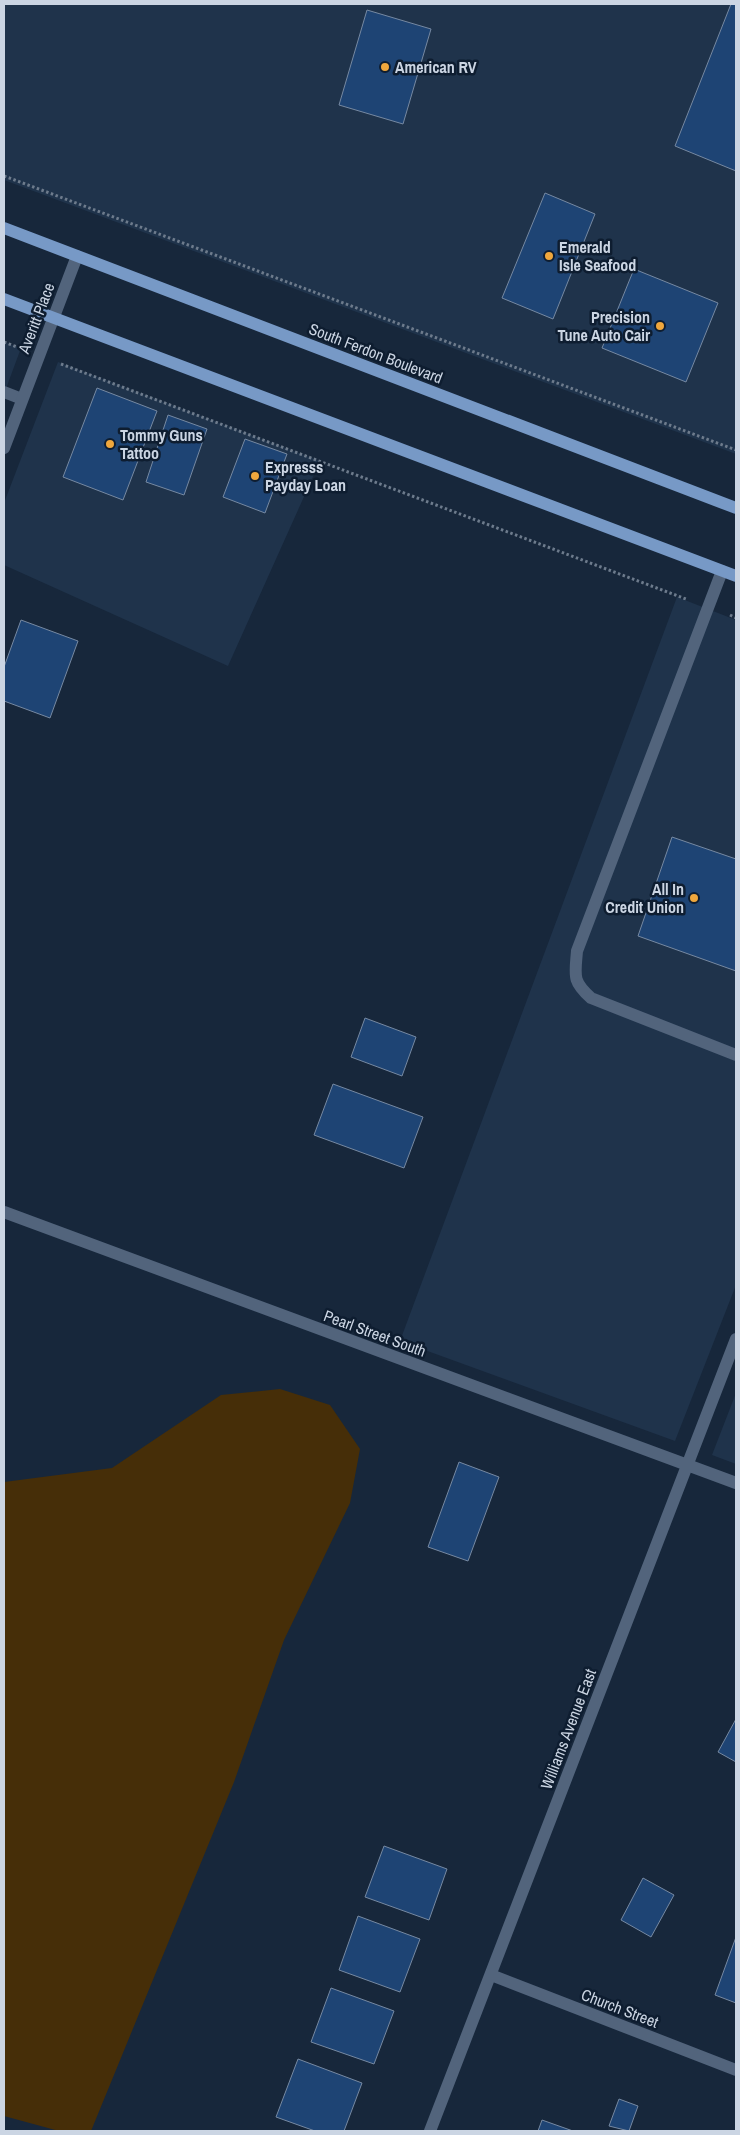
<svg xmlns="http://www.w3.org/2000/svg" width="740" height="2135" viewBox="0 0 740 2135" font-family="'Archivo Narrow',sans-serif">
  <style>
    .built { fill: #1f334b }
    .green { fill: #462e08 }
    .building { fill: #1e4474; stroke: #7689a2 }
    .lines { fill: none; stroke-linecap: round; stroke-linejoin: round }
    .path { stroke: #6d7b8c; stroke-width: 3; stroke-dasharray: 2.5 2.5; stroke-linecap: butt }
    .service { stroke: #52647c; stroke-width: 12 }
    .minor { stroke: #52647c; stroke-width: 12 }
    .primary { stroke: #7799c6; stroke-width: 12 }
    .poi-dot { fill: #efa73d; stroke: #0e1d30; stroke-width: 2 }
    .labels { text-anchor: middle; dominant-baseline: central; stroke-width: 5; stroke-linejoin: round; paint-order: stroke }
    .poi-label { font-size: 16px; font-weight: bold; fill: #cbd5e3; stroke: #0e1d30; text-anchor: start }
    .street-label { font-size: 16px; fill: #cbd5e3; stroke: #0e1d30 }
  </style>
  <rect width="100%" height="100%" fill="#17273b"/>
  <path class="built" d="M 4,4 L 736,4 L 736,454 L 4,180 Z
    M 4,342 L 21,348 L 4,394 Z
    M 58,362 L 320,461 L 228,666 L 4,565 L 4,503 Z
    M 677,597 L 736,620 L 736,1285 L 675,1441 L 400,1341 Z
    M 736,1393 L 736,1464 L 712,1455 Z"/>
  <path class="green" d="M 280,1389 L 330,1405 L 360,1449 L 350,1503 L 284,1640 L 234,1782 L 91,2131 L 59,2131 L 4,2116 L 4,1482 L 112,1468 L 221,1395 Z"/>
  <path class="building" d="M 731,4 L 736,4 L 736,171 L 675,146 Z
    M 367,10 L 431,29 L 403,124 L 339,105 Z
    M 545,193 L 595,214 L 553,319 L 502,298 Z
    M 634,269 L 718,303 L 686,382 L 602,348 Z
    M 97,388 L 157,411 L 123,500 L 63,477 Z
    M 168,415 L 207,429 L 184,495 L 146,482 Z
    M 245,439 L 287,454 L 265,513 L 223,497 Z
    M 21,620 L 78,641 L 50,718 L 4,701 L 4,667 Z
    M 672,837 L 736,859 L 736,971 L 638,936 Z
    M 365,1018 L 416,1037 L 402,1076 L 351,1057 Z
    M 333,1084 L 423,1117 L 404,1168 L 314,1135 Z
    M 459,1462 L 499,1477 L 468,1561 L 428,1547 Z
    M 736,1719 L 736,1762 L 718,1752 Z
    M 384,1846 L 447,1869 L 429,1920 L 365,1897 Z
    M 643,1878 L 674,1895 L 651,1937 L 621,1920 Z
    M 358,1916 L 420,1939 L 400,1992 L 339,1970 Z
    M 736,1937 L 736,2003 L 715,1995 Z
    M 331,1988 L 394,2011 L 374,2064 L 311,2042 Z
    M 298,2059 L 362,2083 L 344,2131 L 315,2131 L 276,2117 Z
    M 619,2099 L 638,2106 L 629,2131 L 609,2126 Z
    M 542,2120 L 573,2131 L 538,2131 Z"/>
  <g class="lines">
    <path class="path" d="M 4,176 L 736,450
      M 4,342 L 17,347
      M 61,364 L 686,599
      M 730,615 L 736,618"/>
    <path class="service" d="M 4,392 L 22,399
      M 722,571 L 577,951 C 575,976 572,981 591,998 L 736,1055"/>
    <path class="minor" d="M 4,448 L 77,256
      M 4,1212 L 736,1483
      M 491,1975 L 736,2070
      M 430,2131 L 736,1339"/>
    <path class="primary" d="M 4,228 L 736,508
      M 4,299 L 736,576"/>
  </g>
  <g class="poi-dot">
    <circle cx="385" cy="67" r="5"/>
    <circle cx="549" cy="256" r="5"/>
    <circle cx="660" cy="326" r="5"/>
    <circle cx="110" cy="444" r="5"/>
    <circle cx="255" cy="476" r="5"/>
    <circle cx="694" cy="898" r="5"/>
  </g>
  <g class="labels">
    <g class="poi-label">
      <text x="395" y="67">American RV</text>
      <text x="559" y="247">Emerald<tspan x="559" dy="18">Isle Seafood</tspan></text>
      <text x="650" y="317" text-anchor="end">Precision<tspan x="650" dy="18">Tune Auto Cair</tspan></text>
      <text x="120" y="435">Tommy Guns<tspan x="120" dy="18">Tattoo</tspan></text>
      <text x="265" y="467">Expresss<tspan x="265" dy="18">Payday Loan</tspan></text>
      <text x="684" y="889" text-anchor="end">All In<tspan x="684" dy="18">Credit Union</tspan></text>
    </g>
    <g class="street-label">
      <text transform="translate(36 318) rotate(-69)">Averitt Place</text>
      <text transform="translate(376 353) rotate(21)">South Ferdon Boulevard</text>
      <text transform="translate(375 1333) rotate(20)">Pearl Street South</text>
      <text transform="translate(568 1729) rotate(-69)">Williams Avenue East</text>
      <text transform="translate(620 2008) rotate(21)">Church Street</text>
    </g>
  </g>
  <rect width="740" height="2135" fill="none" stroke="#cbd5e3" stroke-width="10"/>
</svg>
